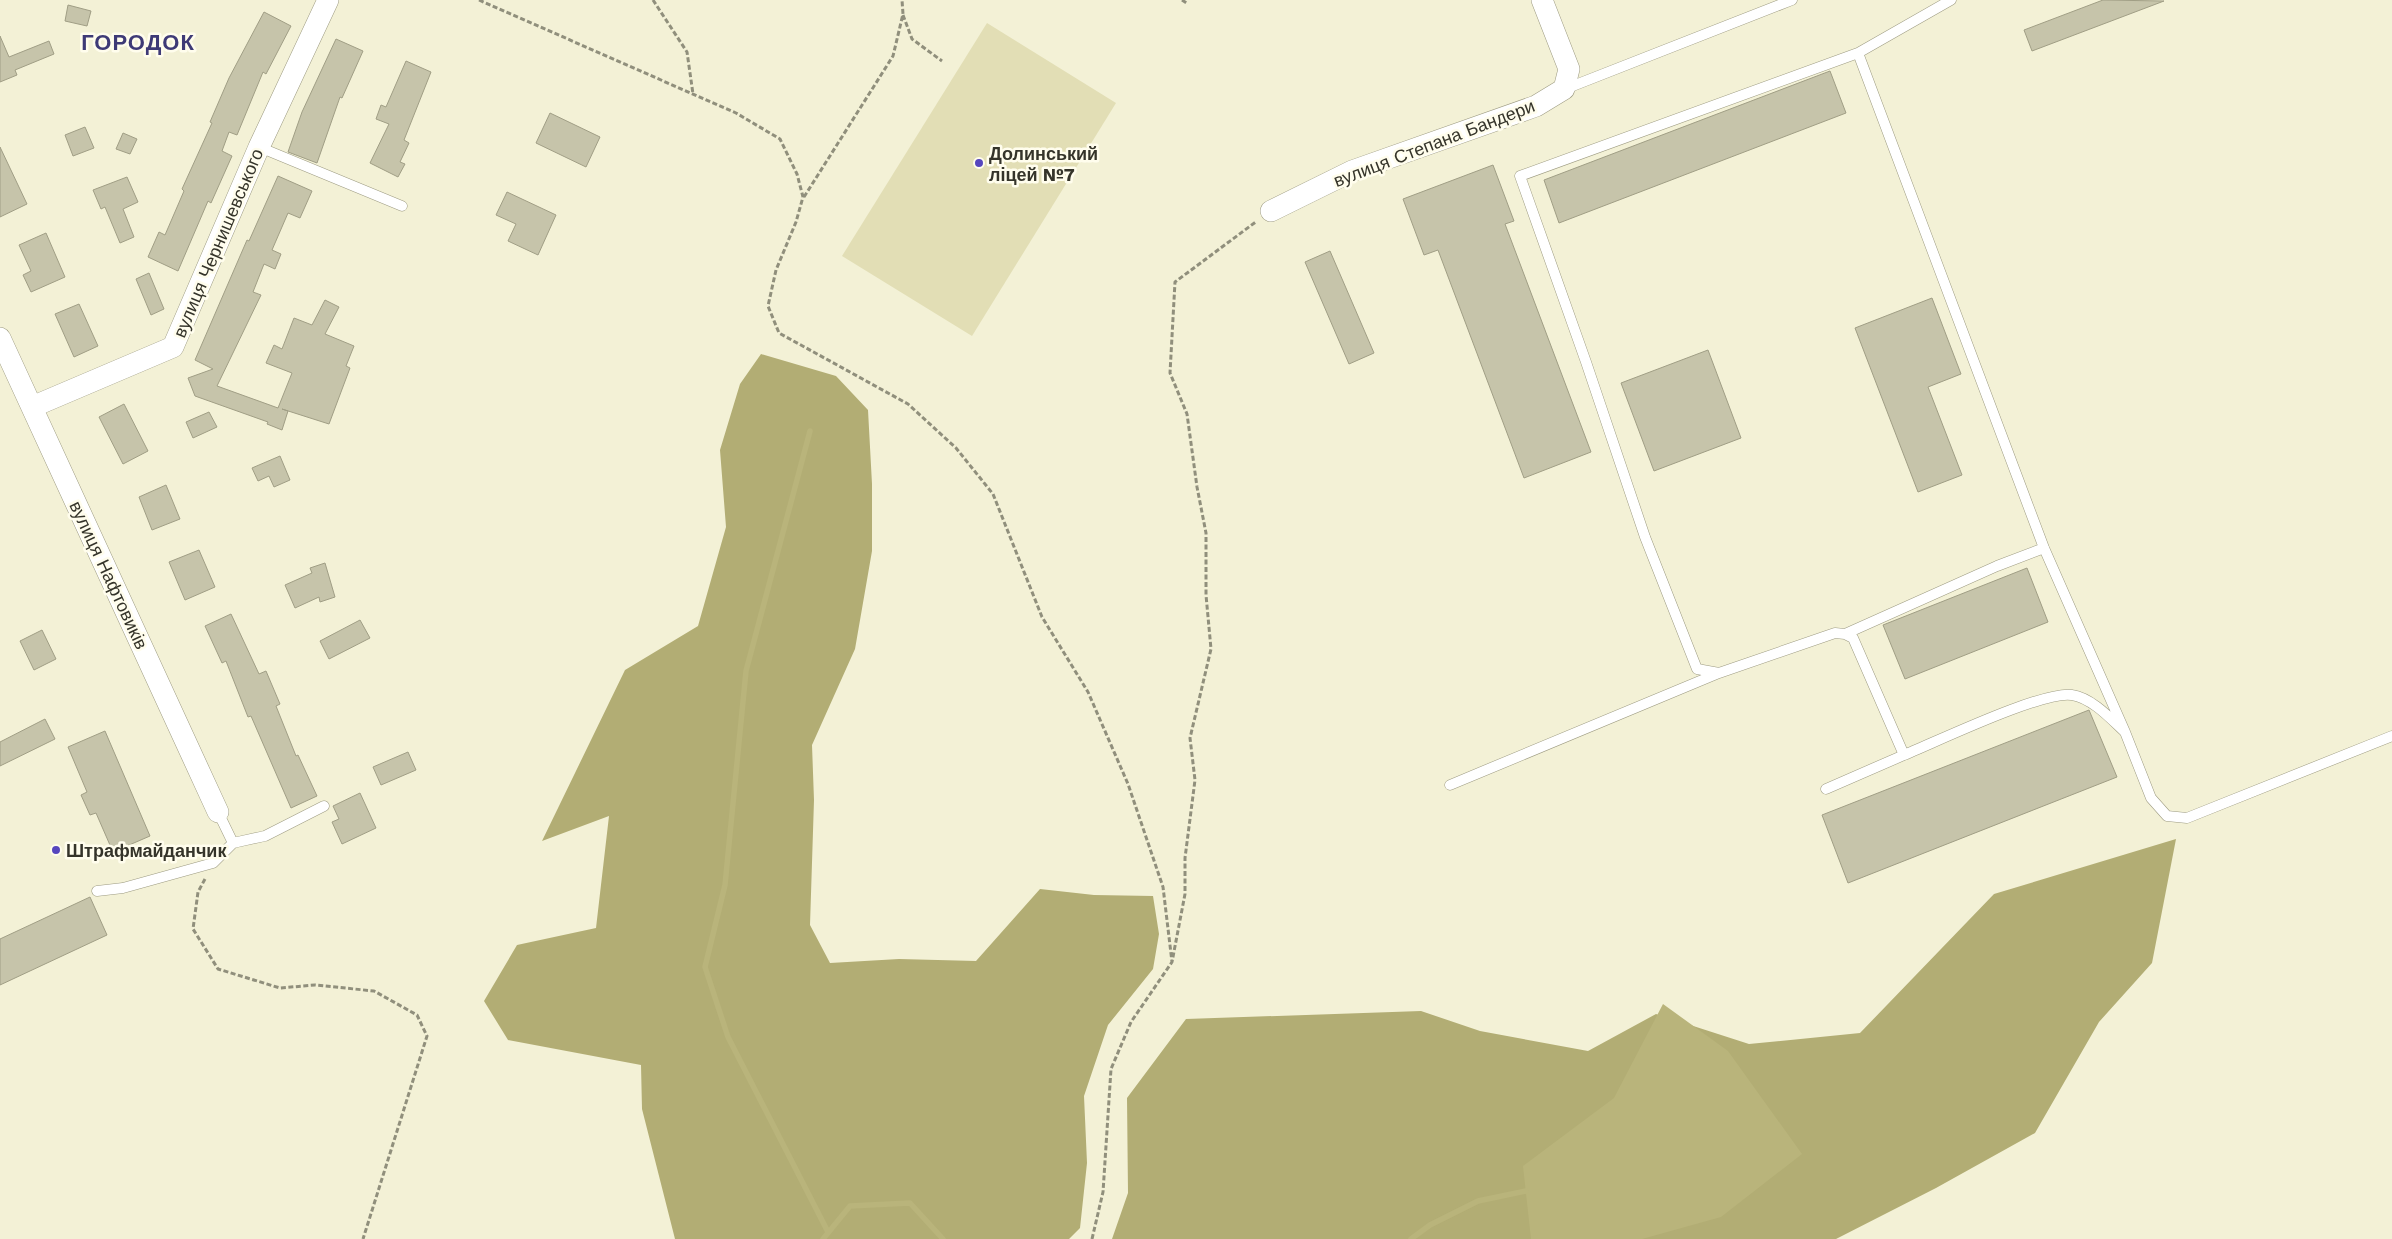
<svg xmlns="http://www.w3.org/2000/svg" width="2392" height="1239" viewBox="0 0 2392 1239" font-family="'Work Sans',sans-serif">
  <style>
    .green { fill: #e2deb5 }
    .forest { fill: #b2ad74 }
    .water { fill: #b9b47b }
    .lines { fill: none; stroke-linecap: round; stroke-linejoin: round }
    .stream { stroke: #b9b47b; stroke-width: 5.5 }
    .building { fill: #c6c4aa; stroke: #a09e85 }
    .service-casing { stroke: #9d9b82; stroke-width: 11 }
    .minor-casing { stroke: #9d9b82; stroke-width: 22 }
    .path { stroke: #908f7c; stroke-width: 3; stroke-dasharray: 5 2.5; stroke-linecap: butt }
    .service { stroke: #fff; stroke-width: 10 }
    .minor { stroke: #fff; stroke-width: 21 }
    .poi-dot { fill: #5646be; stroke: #fffded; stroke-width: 2 }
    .labels { text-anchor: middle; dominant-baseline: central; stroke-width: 5; stroke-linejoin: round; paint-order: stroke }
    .street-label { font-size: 18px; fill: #35342a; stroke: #fffded }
    .poi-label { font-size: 18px; font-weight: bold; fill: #35342a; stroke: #fffded; text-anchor: start }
    .district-label { font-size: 22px; font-weight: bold; letter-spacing: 1px; fill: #3e3a76; stroke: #fffded }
  </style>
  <rect width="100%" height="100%" fill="#f3f1d6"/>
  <path class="green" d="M 987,23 L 1116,103 L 972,336 L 842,256 Z"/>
  <path class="forest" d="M 761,354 L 836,376 L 868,410 L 872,484 L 872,551 L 855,649 L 812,745 L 814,800 L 810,925 L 830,963 L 899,959 L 976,961 L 1040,889 L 1094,895 L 1153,896 L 1159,934 L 1153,969 L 1108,1025 L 1084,1096 L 1087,1163 L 1080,1228 L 1069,1239 L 675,1239 L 642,1109 L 641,1065 L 508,1040 L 484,1001 L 517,945 L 596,928 L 609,816 L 542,841 L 625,670 L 698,626 L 726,527 L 720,450 L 740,384 Z
    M 2176,839 L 2152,963 L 2099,1022 L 2035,1133 L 1936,1188 L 1836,1239 L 1112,1239 L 1128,1193 L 1127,1098 L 1186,1019 L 1421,1011 L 1480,1031 L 1588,1051 L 1656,1014 L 1749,1044 L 1860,1033 L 1994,894 Z"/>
  <path class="water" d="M 1663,1004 L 1728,1051 L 1802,1154 L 1721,1217 L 1642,1239 L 1531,1239 L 1523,1166 L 1614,1098 Z"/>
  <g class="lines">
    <path class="stream" d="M 810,431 L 746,671 L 725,885 L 705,967 L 728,1037 L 828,1232
      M 823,1239 L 850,1206 L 910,1203 L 943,1239
      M 1411,1239 L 1430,1225 L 1478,1201 L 1526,1191"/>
  </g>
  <path class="building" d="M 2103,0 L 2164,1 L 2032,51 L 2024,30 Z
    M 68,5 L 91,11 L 87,26 L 65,21 Z
    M 264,12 L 291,26 L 266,74 L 263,72 L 237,135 L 229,132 L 222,151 L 232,156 L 211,203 L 208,201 L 178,271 L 148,257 L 159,232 L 165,235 L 184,191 L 182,189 L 212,123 L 210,122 L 229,78 Z
    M 0,36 L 9,57 L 49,41 L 54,54 L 15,70 L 17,75 L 0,82 Z
    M 336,39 L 363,51 L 342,98 L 340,97 L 317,163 L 288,152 L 302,112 Z
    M 406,61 L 431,72 L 404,140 L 409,143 L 400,162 L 405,164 L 398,177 L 370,163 L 389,124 L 376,119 L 381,105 L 386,107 Z
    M 1830,71 L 1846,113 L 1559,223 L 1544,180 Z
    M 550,113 L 600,137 L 586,167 L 536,143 Z
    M 85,127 L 94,148 L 73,156 L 65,135 Z
    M 123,133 L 137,139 L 130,154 L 116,149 Z
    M 0,147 L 27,204 L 0,217 Z
    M 1493,165 L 1514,221 L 1505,224 L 1591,452 L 1524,478 L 1438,250 L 1424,255 L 1403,199 Z
    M 278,176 L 312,191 L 300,218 L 288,213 L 272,250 L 281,254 L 275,269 L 264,264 L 253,292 L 261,295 L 217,386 L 278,408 L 292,373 L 266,363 L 274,345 L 282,349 L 294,318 L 312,325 L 325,300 L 339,307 L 325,334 L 354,346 L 346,366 L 350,368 L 329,424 L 282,409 L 288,411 L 282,430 L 267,424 L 268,422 L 195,396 L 188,378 L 213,369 L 195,360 L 247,240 L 249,241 Z
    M 127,177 L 138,202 L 123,209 L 134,237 L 120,243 L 105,207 L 101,209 L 93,190 Z
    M 507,192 L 556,215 L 538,255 L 508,241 L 516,224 L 496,215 Z
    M 46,233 L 65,277 L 31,292 L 23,275 L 31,271 L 19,245 Z
    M 1330,251 L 1374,353 L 1349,364 L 1305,262 Z
    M 149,273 L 164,309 L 151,315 L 136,279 Z
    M 1932,298 L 1961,374 L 1928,387 L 1962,475 L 1918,492 L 1855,328 Z
    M 79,304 L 98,346 L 74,357 L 55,314 Z
    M 1708,350 L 1741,438 L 1654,471 L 1621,383 Z
    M 124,404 L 148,451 L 123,464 L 99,417 Z
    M 209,412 L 217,427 L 193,438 L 186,422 Z
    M 280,456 L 290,480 L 274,487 L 269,476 L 258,481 L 252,468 Z
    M 166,485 L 180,519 L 152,530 L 139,497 Z
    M 199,550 L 215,587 L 185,600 L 169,562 Z
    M 325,563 L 335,597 L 320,602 L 319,597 L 295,608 L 285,585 L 312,573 L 310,568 Z
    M 2027,568 L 2048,622 L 1905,679 L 1883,625 Z
    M 231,614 L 259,674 L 266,671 L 280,704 L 276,706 L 296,756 L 298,755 L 317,796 L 291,808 L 251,716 L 248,717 L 226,661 L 222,663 L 205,626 Z
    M 360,620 L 370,638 L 329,659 L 320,641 Z
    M 42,630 L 56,659 L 34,670 L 20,641 Z
    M 2089,710 L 2117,777 L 1848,883 L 1822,815 Z
    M 45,719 L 55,739 L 0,766 L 0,742 Z
    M 105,731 L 150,836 L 113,852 L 96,813 L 90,815 L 81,795 L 87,792 L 68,747 Z
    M 408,752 L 416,770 L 381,785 L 373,767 Z
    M 360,793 L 376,828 L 342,844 L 332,822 L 339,819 L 333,806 Z
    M 90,897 L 107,935 L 0,985 L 0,939 Z"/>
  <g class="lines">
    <defs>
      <path id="service" d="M 1951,0 L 1858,53 L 1520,176 L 1586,362 L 1645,537 L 1697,669 L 1719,673 L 1835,633 L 1845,634 L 1853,638 L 1904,755 C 1936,742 2044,690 2072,695 C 2092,698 2111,719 2125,732
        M 1858,53 L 2044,548 L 2125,732 L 2151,798 L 2167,816 L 2187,818 L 2392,736
        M 1565,89 L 1792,0
        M 259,147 L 402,206
        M 1845,634 L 1997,566 L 2044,548
        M 1450,785 L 1719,673
        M 1826,789 L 1904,755
        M 233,843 L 265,836 L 324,806
        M 97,891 L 123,888 L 213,863 L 233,843 L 218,812"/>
      <path id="minor" d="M 1271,211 L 1352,171 L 1536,106 L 1564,89 L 1569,69 L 1542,0
        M 0,338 L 218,812
        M 32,407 L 173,347 L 259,147 L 328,0"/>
    </defs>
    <use href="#service" class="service-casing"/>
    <use href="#minor" class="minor-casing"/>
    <path class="path" d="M 479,0 L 736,113 L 780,139 L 797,174 L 803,197 L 796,222 L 776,270 L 768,306 L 779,333 L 908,404 L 956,448 L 993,494 L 1042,617 L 1088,692 L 1128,784 L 1163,887 L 1172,962
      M 653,0 L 687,52 L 693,94
      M 1182,0 L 1188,4
      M 903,15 L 912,39 L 942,61
      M 804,197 L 893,56 L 903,14 L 902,0
      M 205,879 L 198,892 L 193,929 L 218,969 L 280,988 L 315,985 L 374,991 L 417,1015 L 427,1036 L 363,1239
      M 1092,1239 L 1103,1192 L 1111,1069 L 1131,1022 L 1172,962 L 1185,894 L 1185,858 L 1195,780 L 1190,738 L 1211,649 L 1206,595 L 1206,533 L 1197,487 L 1187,414 L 1170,373 L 1175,282 L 1257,221"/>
    <use href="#service" class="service"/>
    <use href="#minor" class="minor"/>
  </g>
  <g class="poi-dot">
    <circle cx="979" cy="163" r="5"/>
    <circle cx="56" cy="850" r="5"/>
  </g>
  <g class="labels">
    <g class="street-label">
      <text transform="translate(1434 143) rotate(-21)">вулиця Степана Бандери</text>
      <text transform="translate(218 243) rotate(-67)">вулиця Чернишевського</text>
      <text transform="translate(109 575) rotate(65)">вулиця Нафтовиків</text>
    </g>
    <g class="poi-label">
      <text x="989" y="153">Долинський<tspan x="989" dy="21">ліцей №7</tspan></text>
      <text x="66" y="850">Штрафмайданчик</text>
    </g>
    <g class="district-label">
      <text x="138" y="42">ГОРОДОК</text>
    </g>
  </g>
</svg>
